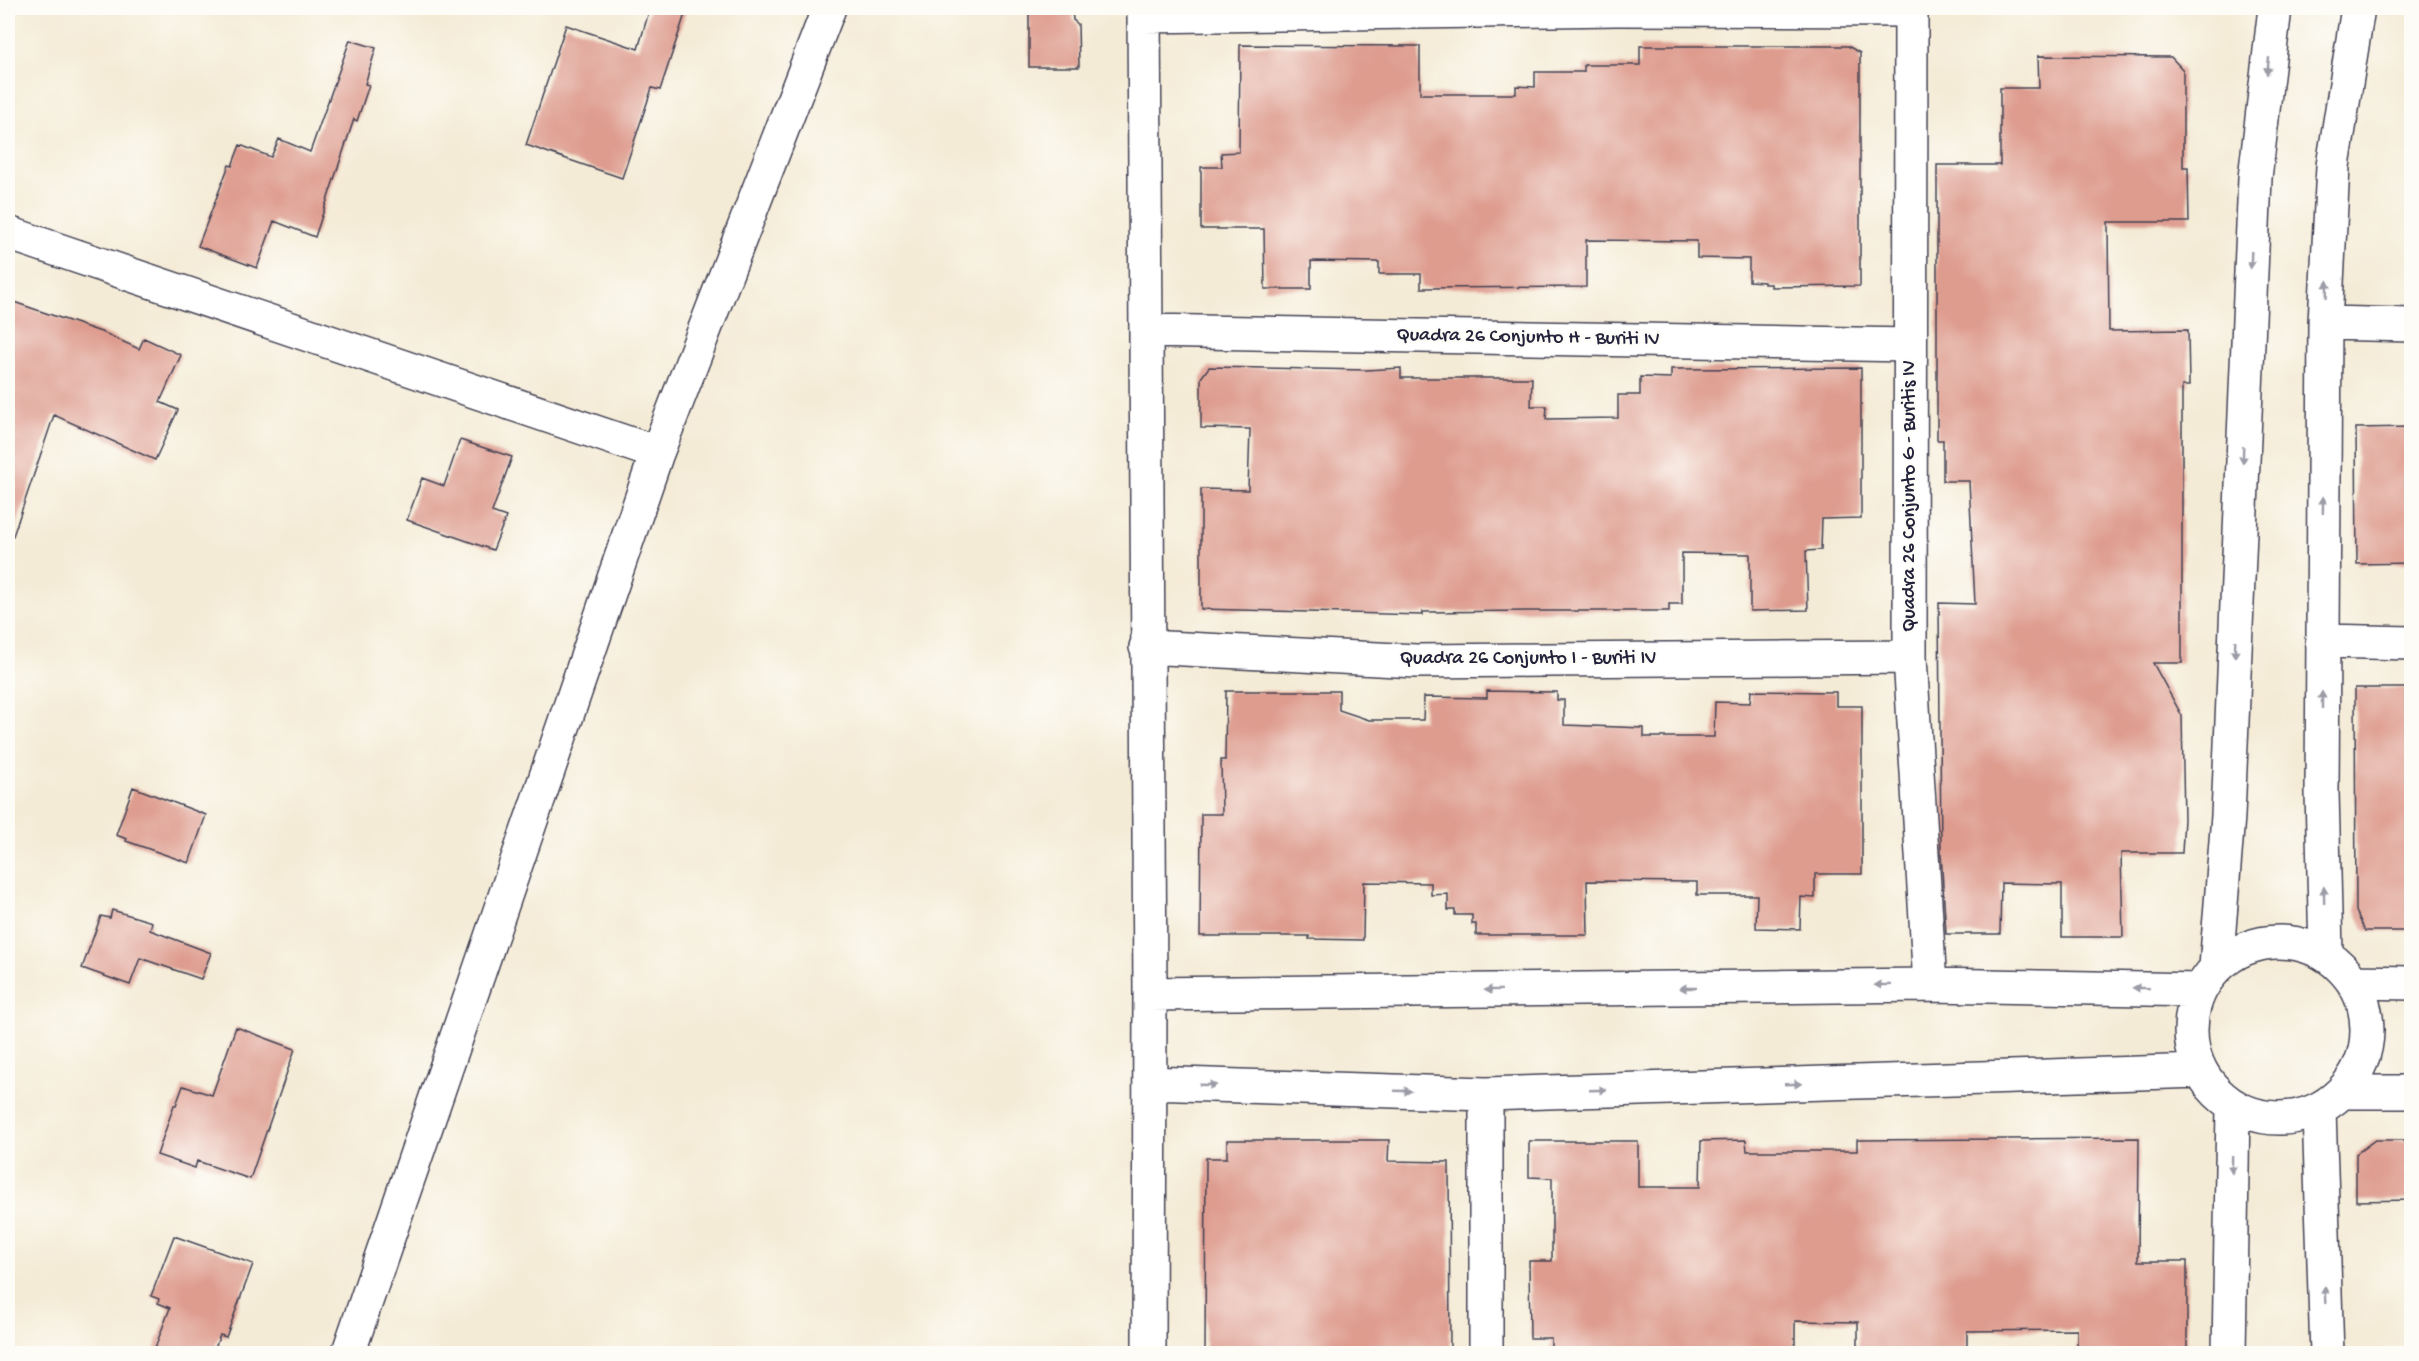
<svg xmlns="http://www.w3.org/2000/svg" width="2419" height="1361" viewBox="0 0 2419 1361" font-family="'Gochi Hand',sans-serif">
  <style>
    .building { fill: #de9c8f }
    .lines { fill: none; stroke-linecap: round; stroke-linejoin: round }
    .minor-casing { stroke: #424052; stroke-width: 36 }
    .minor { stroke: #fff; stroke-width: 33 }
    .oneway { fill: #9c9ca7 }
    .labels { text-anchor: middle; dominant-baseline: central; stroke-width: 4.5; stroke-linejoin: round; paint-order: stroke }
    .street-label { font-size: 20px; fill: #22223b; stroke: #fdfcf7 }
  </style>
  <rect width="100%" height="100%" fill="#fdfcf7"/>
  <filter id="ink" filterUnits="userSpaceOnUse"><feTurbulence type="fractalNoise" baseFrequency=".0167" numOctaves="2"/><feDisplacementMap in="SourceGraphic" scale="12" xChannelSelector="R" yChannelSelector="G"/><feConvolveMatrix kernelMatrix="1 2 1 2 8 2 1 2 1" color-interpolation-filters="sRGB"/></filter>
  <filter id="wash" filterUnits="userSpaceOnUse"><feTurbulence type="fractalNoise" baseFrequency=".008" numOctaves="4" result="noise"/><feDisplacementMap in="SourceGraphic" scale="24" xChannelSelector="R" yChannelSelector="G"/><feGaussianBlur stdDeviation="1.35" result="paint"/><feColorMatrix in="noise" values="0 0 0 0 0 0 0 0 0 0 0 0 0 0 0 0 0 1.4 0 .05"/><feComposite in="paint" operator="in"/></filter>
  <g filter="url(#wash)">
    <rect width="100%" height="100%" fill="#f4ebd6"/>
    <g id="blocks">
      <path class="building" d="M 650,8 L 687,8 L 660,90 L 652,88 L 622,178 L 526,145 L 566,25 L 638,49 Z
        M 1029,8 L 1072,8 L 1073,20 L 1078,24 L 1079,67 L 1029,67 Z
        M 350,40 L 376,48 L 365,84 L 369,85 L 357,121 L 354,119 L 315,237 L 274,221 L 257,268 L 198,246 L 229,165 L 232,166 L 240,145 L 271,157 L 279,139 L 310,152 Z
        M 1240,45 L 1420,46 L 1420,94 L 1516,94 L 1516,86 L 1535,87 L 1535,72 L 1584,72 L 1584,65 L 1640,65 L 1640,46 L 1848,46 L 1860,53 L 1860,286 L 1771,287 L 1771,284 L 1764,284 L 1764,282 L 1749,281 L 1749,259 L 1697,258 L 1697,241 L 1586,240 L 1586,287 L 1421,288 L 1421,274 L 1379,274 L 1379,262 L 1311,261 L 1311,289 L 1265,289 L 1264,229 L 1201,229 L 1201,167 L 1222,167 L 1221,153 L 1239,152 Z
        M 2038,56 L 2171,57 L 2183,70 L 2183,167 L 2188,167 L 2189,222 L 2108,222 L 2109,331 L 2188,330 L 2189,386 L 2182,386 L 2182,663 L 2153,663 L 2182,716 L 2184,819 L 2182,853 L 2121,853 L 2123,937 L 2062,937 L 2062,884 L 2001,883 L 2000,934 L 1946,934 L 1941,853 L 1939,603 L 1975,604 L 1969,481 L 1943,481 L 1943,440 L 1937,440 L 1937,165 L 2000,165 L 2000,88 L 2039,88 Z
        M 8,300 L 104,333 L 139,349 L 144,338 L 181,355 L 160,402 L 178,410 L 155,460 L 54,415 L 13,536 L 8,535 Z
        M 1209,367 L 1366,370 L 1401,368 L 1401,378 L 1532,378 L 1531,406 L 1547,406 L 1546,419 L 1618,418 L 1618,395 L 1640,395 L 1640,377 L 1671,378 L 1671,369 L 1861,368 L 1861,518 L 1822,519 L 1821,550 L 1806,551 L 1808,610 L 1750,611 L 1750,554 L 1682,553 L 1682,604 L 1669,604 L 1669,611 L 1530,611 L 1422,612 L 1422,615 L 1201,609 L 1201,489 L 1248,490 L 1250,429 L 1201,428 L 1201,378 Z
        M 2412,427 L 2412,563 L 2357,564 L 2356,428 Z
        M 460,440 L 512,457 L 492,512 L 506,517 L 493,550 L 407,520 L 422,478 L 444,486 Z
        M 2355,688 L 2412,688 L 2412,931 L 2365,931 L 2356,911 Z
        M 1226,691 L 1339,691 L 1339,710 L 1369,720 L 1423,720 L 1424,697 L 1487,698 L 1487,691 L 1557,692 L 1557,700 L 1564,700 L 1564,725 L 1644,728 L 1644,737 L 1714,737 L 1715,702 L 1750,703 L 1751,691 L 1836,692 L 1836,706 L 1862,706 L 1862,874 L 1815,874 L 1815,898 L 1801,897 L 1800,929 L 1756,928 L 1757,895 L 1697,895 L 1697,882 L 1587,881 L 1588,935 L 1476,935 L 1476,924 L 1472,924 L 1472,915 L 1455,915 L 1455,910 L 1448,910 L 1448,894 L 1431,895 L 1431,883 L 1364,882 L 1363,940 L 1309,939 L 1309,936 L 1200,936 L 1201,814 L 1222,814 L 1221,760 L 1225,760 Z
        M 133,787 L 206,815 L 189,863 L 126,841 L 127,839 L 116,835 Z
        M 112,910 L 152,922 L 150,930 L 211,953 L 201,979 L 140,958 L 130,985 L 82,968 L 101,916 L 110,918 Z
        M 236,1027 L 295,1049 L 250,1179 L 197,1161 L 195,1168 L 157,1155 L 174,1105 L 176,1105 L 183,1086 L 212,1095 Z
        M 2139,1138 L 2138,1261 L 2187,1261 L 2187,1353 L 2077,1353 L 2077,1330 L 1967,1331 L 1967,1353 L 1858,1353 L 1858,1322 L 1795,1321 L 1795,1348 L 1784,1348 L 1785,1353 L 1551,1353 L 1551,1338 L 1530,1338 L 1529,1261 L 1552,1261 L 1552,1178 L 1529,1177 L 1529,1141 L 1638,1141 L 1638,1187 L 1700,1187 L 1701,1141 L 1746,1140 L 1747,1151 L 1857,1151 L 1857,1140 Z
        M 1227,1140 L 1389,1140 L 1388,1161 L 1449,1162 L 1450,1353 L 1205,1353 L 1206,1158 L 1227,1158 Z
        M 2375,1140 L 2412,1140 L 2412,1200 L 2356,1201 L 2356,1154 Z
        M 174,1236 L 253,1264 L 226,1337 L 220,1335 L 213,1353 L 153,1353 L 170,1308 L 158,1303 L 159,1299 L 151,1296 Z"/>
    </g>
  </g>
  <g filter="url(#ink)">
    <use href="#blocks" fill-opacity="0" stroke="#424052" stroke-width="1.5"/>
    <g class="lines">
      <defs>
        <path id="minor" d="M 1144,8 L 1150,994 L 1149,1354
          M 1911,8 L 1910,657 L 1930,985
          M 1144,16 L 1617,9 L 1910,10
          M 8,233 L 657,453
          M 2325,323 L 2412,325
          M 1147,331 L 1910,345
          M 2322,641 L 2412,643
          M 1146,647 L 1416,661 L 1910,657
          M2191 1030a88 88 0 1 1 176 0a88 88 0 1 1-176 0Z
          M 2326,953 L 2322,792 L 2325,323 L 2333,166 L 2358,8
          M 2216,967 L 2228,816 L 2255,178 L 2275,8
          M 2354,982 L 2412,983
          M 1150,994 L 1930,985 L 2200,990
          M 1150,1083 L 1486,1094 L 2200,1071
          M 2343,1092 L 2412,1092
          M 2319,1110 L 2327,1354
          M 348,1354 L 657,453 L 829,8
          M 1486,1354 L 1486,1094
          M 2229,1354 L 2233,1107"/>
      </defs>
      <use href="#minor" class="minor-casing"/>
      <use href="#minor" class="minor"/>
    </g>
    <defs><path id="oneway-solid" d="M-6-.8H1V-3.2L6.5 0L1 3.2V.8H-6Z" transform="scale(1.5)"/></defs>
    <g class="oneway">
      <use href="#oneway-solid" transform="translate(2268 66) rotate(97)"/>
      <use href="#oneway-solid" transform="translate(2251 260) rotate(92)"/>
      <use href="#oneway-solid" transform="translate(2327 289) rotate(-87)"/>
      <use href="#oneway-solid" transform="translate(2243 455) rotate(92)"/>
      <use href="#oneway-solid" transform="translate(2323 505) rotate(-89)"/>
      <use href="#oneway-solid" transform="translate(2235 649) rotate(92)"/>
      <use href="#oneway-solid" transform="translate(2322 700) rotate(-90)"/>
      <use href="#oneway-solid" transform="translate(2324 895) rotate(-91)"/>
      <use href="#oneway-solid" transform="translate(1883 985) rotate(179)"/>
      <use href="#oneway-solid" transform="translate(1688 988) rotate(179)"/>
      <use href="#oneway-solid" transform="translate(2141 988) rotate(-179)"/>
      <use href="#oneway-solid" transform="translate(1493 990) rotate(179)"/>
      <use href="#oneway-solid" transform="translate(1793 1084) rotate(-2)"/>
      <use href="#oneway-solid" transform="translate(1208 1085) rotate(2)"/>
      <use href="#oneway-solid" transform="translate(1598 1090) rotate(-2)"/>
      <use href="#oneway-solid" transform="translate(1403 1091) rotate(2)"/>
      <use href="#oneway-solid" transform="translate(2232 1165) rotate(91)"/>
      <use href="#oneway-solid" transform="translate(2325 1295) rotate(-92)"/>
    </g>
  </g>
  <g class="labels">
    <g class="street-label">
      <text transform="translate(1528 338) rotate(1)">Quadra 26 Conjunto H - Buriti IV</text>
      <text transform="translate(1910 496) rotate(-90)">Quadra 26 Conjunto G - Buritis IV</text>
      <text x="1528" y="659">Quadra 26 Conjunto I - Buriti IV</text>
    </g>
  </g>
  <rect width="2419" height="1361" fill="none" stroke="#fdfcf7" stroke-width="30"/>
</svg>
